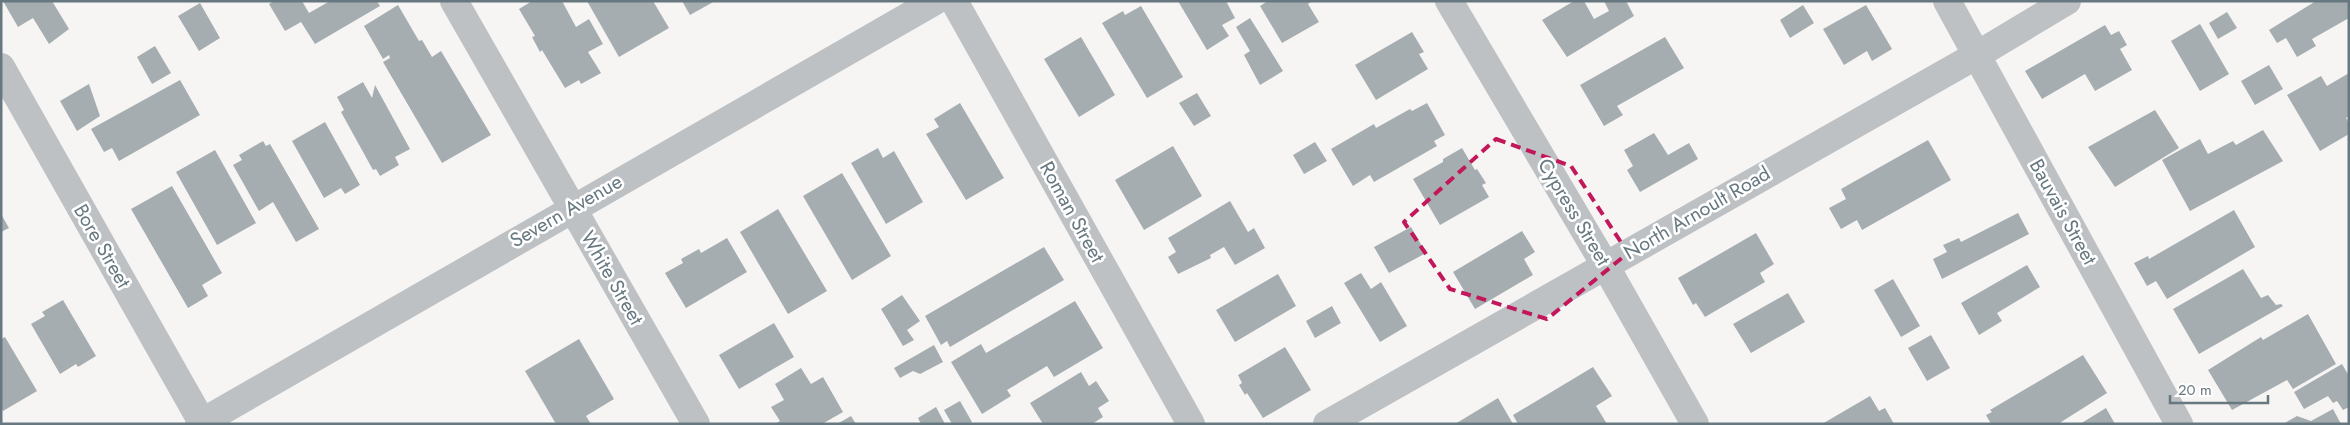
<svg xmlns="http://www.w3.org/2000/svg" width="2350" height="425" viewBox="0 0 2350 425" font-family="Jost,sans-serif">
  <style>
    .building { fill: #a5adb1 }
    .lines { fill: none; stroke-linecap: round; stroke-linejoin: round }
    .minor { stroke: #bdc1c4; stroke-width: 28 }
    .marked { fill: none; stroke: #c2185b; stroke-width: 4; stroke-dasharray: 10 6; stroke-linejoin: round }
    .labels { text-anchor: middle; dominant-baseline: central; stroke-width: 5; stroke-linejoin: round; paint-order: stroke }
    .street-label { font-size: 20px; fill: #677881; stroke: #fff }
  </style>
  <rect width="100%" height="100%" fill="#f6f5f3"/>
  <path class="building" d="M 3,1 L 52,1 L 69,29 L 49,44 L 33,18 L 18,27 Z
    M 274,1 L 302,1 L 309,13 L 330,1 L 377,1 L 380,6 L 315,44 L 301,22 L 285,31 L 269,4 Z
    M 532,1 L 562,1 L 576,27 L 589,19 L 603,44 L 588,52 L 601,73 L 581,84 L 579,80 L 565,88 L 542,50 L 540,52 L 532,37 L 535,36 L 519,9 Z
    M 587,1 L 653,1 L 669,28 L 619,57 Z
    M 682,1 L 715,1 L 690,15 Z
    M 1178,1 L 1226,1 L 1235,18 L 1222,25 L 1229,36 L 1207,50 Z
    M 1268,1 L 1312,1 L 1308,4 L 1319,22 L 1282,43 L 1260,6 Z
    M 1574,1 L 1584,1 L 1594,19 L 1609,11 L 1604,1 L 1626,1 L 1634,16 L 1567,57 L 1542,20 Z
    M 2316,1 L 2349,1 L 2349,18 L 2312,39 L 2316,46 L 2297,57 L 2286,38 L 2277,43 L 2269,30 Z
    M 200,3 L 220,38 L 199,51 L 178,16 Z
    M 398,5 L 419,41 L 422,40 L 432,57 L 441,51 L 491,135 L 442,163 L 383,62 L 390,58 L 389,55 L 383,59 L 364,26 Z
    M 1803,5 L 1814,23 L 1790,38 L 1780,20 Z
    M 1866,5 L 1892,49 L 1872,61 L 1867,51 L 1844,65 L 1823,29 Z
    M 1141,6 L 1183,77 L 1147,98 L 1102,23 L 1123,11 L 1125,15 Z
    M 2227,12 L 2237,28 L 2218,39 L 2209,23 Z
    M 1250,18 L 1283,71 L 1260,85 L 1244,55 L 1250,51 L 1236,27 Z
    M 2200,24 L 2229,74 L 2200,91 L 2171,41 Z
    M 2105,25 L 2111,35 L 2119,31 L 2127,45 L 2120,49 L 2132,70 L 2095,91 L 2085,74 L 2042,99 L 2025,71 Z
    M 1412,32 L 1424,52 L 1419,54 L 1428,69 L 1376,100 L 1355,65 Z
    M 1081,37 L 1115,95 L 1079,117 L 1044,59 Z
    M 1665,37 L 1684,68 L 1617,106 L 1623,115 L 1604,126 L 1580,85 Z
    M 155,46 L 171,73 L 152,84 L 137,57 Z
    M 2269,65 L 2283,89 L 2255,105 L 2241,81 Z
    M 2349,73 L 2349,116 L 2346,118 L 2349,123 L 2349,134 L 2320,151 L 2287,95 L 2321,76 L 2327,86 Z
    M 180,80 L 200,115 L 119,161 L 112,148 L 104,152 L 91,129 Z
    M 363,82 L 372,98 L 375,85 L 410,149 L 395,157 L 399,165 L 380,176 L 376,169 L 373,170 L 341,112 L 344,110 L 337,97 Z
    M 89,84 L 100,116 L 77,131 L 60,101 Z
    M 1197,93 L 1211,116 L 1194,126 L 1179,103 Z
    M 960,103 L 1004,178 L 966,200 L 926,134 L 939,127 L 934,119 Z
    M 1427,103 L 1445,135 L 1434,141 L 1437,146 L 1374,182 L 1370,175 L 1353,186 L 1331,149 L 1374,124 L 1376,128 L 1410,109 L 1412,111 Z
    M 2155,110 L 2179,148 L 2115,187 L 2088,147 Z
    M 325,122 L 360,185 L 345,194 L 341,188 L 324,198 L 292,141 Z
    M 2263,130 L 2283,161 L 2190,211 L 2162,160 L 2200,139 L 2208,154 L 2233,141 L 2236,145 Z
    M 1654,133 L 1668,155 L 1689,143 L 1698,159 L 1640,192 L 1627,170 L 1633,166 L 1624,150 Z
    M 1928,140 L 1951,180 L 1862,230 L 1857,220 L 1841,229 L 1829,208 L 1846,199 L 1841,189 Z
    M 263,141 L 266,146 L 270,144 L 319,229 L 296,242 L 273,202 L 259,211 L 233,165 L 242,160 L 239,155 Z
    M 1315,142 L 1327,161 L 1304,174 L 1293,155 Z
    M 1173,146 L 1202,196 L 1144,230 L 1115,180 Z
    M 878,148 L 883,158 L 894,151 L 923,202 L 886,224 L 851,163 Z
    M 1462,148 L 1475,170 L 1477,169 L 1486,183 L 1482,185 L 1489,197 L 1440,225 L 1413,179 L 1443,162 L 1443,159 Z
    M 215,150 L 256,223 L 217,245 L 176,172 Z
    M 842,173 L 891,256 L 852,280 L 803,196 Z
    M 172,186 L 222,273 L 202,285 L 208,296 L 188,308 L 131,209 Z
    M 1230,201 L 1248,232 L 1254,228 L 1265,248 L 1235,265 L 1224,247 L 1210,255 L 1211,258 L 1178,274 L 1168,257 L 1176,252 L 1168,238 Z
    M 778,209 L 827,291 L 788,314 L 740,232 Z
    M 2234,210 L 2255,247 L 2167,299 L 2156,281 L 2147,286 L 2134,263 L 2148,256 L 2149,259 Z
    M 2018,213 L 2029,234 L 1942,279 L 1933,259 L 1947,252 L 1943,245 L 1959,238 L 1961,242 Z
    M 1,214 L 9,228 L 1,232 Z
    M 1411,227 L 1426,253 L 1389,273 L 1374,247 Z
    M 1522,231 L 1535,252 L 1524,259 L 1533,275 L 1475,309 L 1453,272 Z
    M 1756,233 L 1774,264 L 1760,273 L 1765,282 L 1705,317 L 1696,303 L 1693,305 L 1678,278 Z
    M 727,238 L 747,272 L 686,308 L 665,273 L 683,263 L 681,259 L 699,249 L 701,253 Z
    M 1044,247 L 1064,280 L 950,347 L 947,341 L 941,345 L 925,316 Z
    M 2027,265 L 2040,287 L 1997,313 L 2002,321 L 1979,335 L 1961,303 Z
    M 2243,269 L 2261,298 L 2268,295 L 2276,305 L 2281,304 L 2283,306 L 2199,354 L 2173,309 Z
    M 1361,273 L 1371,289 L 1381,282 L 1407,326 L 1380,342 L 1344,283 Z
    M 1278,274 L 1296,306 L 1235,342 L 1216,310 Z
    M 1893,279 L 1920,326 L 1901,337 L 1874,290 Z
    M 1788,293 L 1805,322 L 1751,353 L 1733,324 Z
    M 902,295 L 920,321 L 907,330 L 914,340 L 903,346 L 881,309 Z
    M 63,300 L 96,356 L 78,367 L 76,364 L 60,374 L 31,324 L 45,316 L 42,312 Z
    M 1075,301 L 1103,348 L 1054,377 L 1047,366 L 1007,390 L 1011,396 L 982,414 L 951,362 L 981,344 L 986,353 Z
    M 1332,306 L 1341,323 L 1315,338 L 1306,321 Z
    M 2308,314 L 2336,364 L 2293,389 L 2287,380 L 2232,410 L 2208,370 L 2261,337 L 2263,340 Z
    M 774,323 L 794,357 L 739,389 L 719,355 Z
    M 1931,335 L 1950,368 L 1927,381 L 1908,348 Z
    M 5,337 L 37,391 L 3,411 L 1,407 L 1,339 Z
    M 579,339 L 614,399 L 586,416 L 591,424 L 556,424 L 525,371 Z
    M 934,345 L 943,362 L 920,374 L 913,371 L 900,378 L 894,368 Z
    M 1285,347 L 1311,390 L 1263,418 L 1247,393 L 1245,395 L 1239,385 L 1242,383 L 1238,375 Z
    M 2083,355 L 2107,393 L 2058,424 L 1991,424 L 1986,415 L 1992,412 L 1990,410 Z
    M 2342,364 L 2349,376 L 2349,407 L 2343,410 L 2337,401 L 2333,403 L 2328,396 L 2304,409 L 2294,392 Z
    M 1593,367 L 1612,396 L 1596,406 L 1607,424 L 1518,424 L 1513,415 Z
    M 801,368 L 811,384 L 823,377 L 843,412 L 822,424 L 775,424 L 780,421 L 771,407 L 784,400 L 775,384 Z
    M 1081,372 L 1089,386 L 1096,381 L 1109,401 L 1098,408 L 1103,417 L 1092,424 L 1043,424 L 1030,403 Z
    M 1870,396 L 1879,411 L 1885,408 L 1894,424 L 1822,424 Z
    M 1498,398 L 1513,424 L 1455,424 Z
    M 960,401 L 972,422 L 969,424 L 952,424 L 944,410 Z
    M 936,407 L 945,424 L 921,424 L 918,418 Z
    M 2106,408 L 2115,424 L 2080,424 Z
    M 2333,409 L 2341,424 L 2283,424 L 2297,416 L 2311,421 Z
    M 851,416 L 856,424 L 837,424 Z"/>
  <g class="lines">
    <path class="minor" d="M 454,1 L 696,424
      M 954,1 L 1191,424
      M 1449,1 L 1605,265 L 1695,424
      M 1947,1 L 2179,424
      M 1,67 L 203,424
      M 199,424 L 935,1
      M 1327,424 L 1977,55 L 2067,1"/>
  </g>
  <path class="marked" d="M 1496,139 L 1571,166 L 1628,253 L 1547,319 L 1450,289 L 1404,222 Z"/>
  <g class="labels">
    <g class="street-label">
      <text transform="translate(566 211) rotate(-30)">Severn Avenue</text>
      <text transform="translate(1072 212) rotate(61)">Roman Street</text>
      <text transform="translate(1574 212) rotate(59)">Cypress Street</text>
      <text transform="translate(2063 212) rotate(61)">Bauvais Street</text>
      <text transform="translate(1697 213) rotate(-30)">North Arnoult Road</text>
      <text transform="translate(102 246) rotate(60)">Bore Street</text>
      <text transform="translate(612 278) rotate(60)">White Street</text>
    </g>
  </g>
  <rect width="2350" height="425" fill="none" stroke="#677881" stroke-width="5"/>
  <path d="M2170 395v8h98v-8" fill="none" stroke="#677881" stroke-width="2.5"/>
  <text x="2178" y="395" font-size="15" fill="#677881" stroke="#ffffff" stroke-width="4" paint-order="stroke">20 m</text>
</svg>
